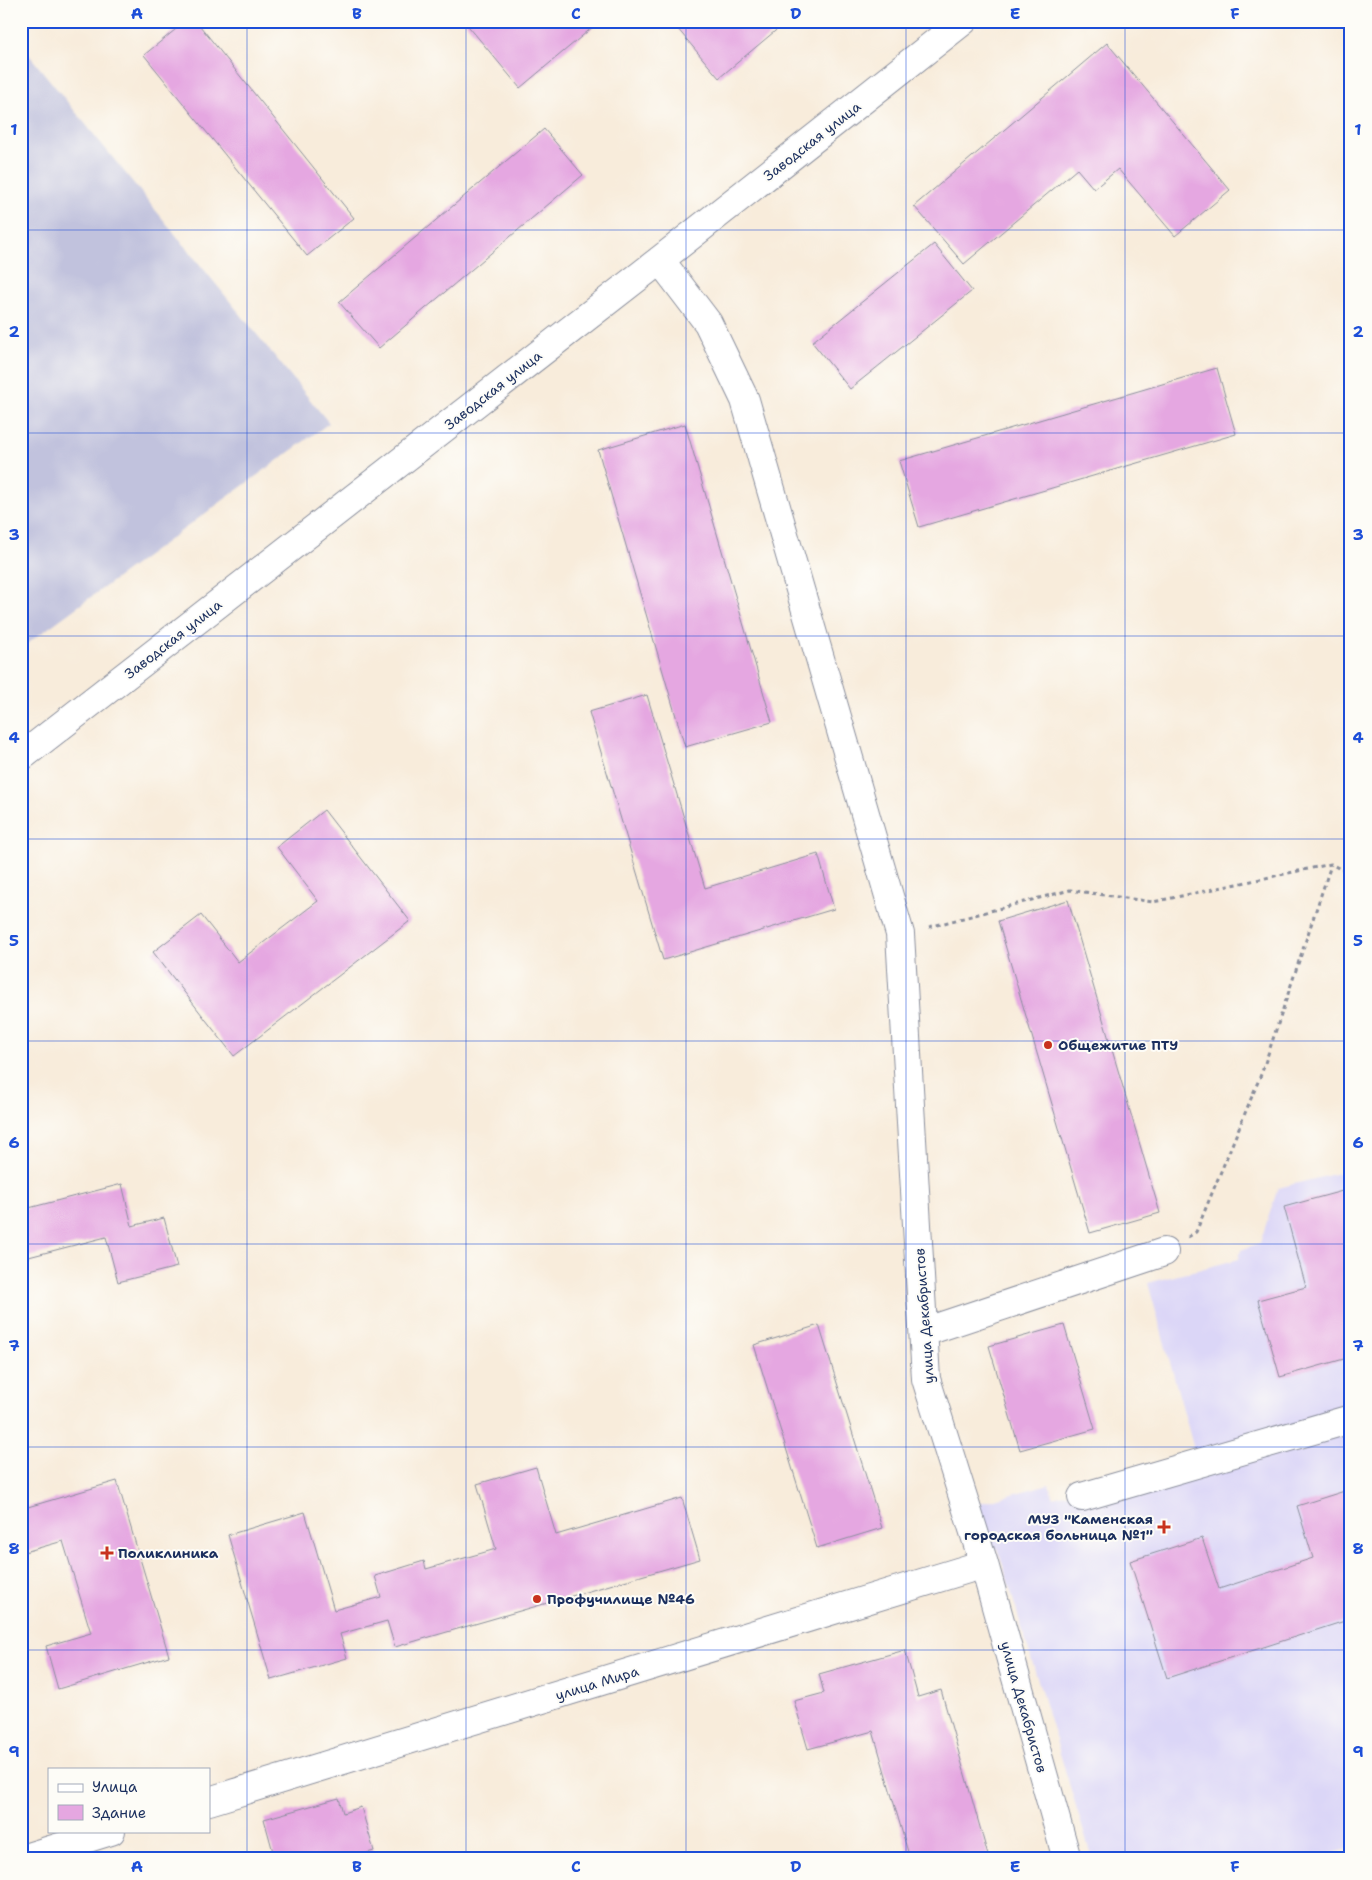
<svg xmlns="http://www.w3.org/2000/svg" width="1372" height="1880" viewBox="0 0 1372 1880" font-family="'Shantell Sans',sans-serif">
  <style>
    .built { fill: #dbd6f7 }
    .industrial { fill: #c1c2dd }
    .building { fill: #e5a7e1 }
    .lines { fill: none; stroke-linecap: round; stroke-linejoin: round }
    .minor-casing { stroke: #8a8e9c; stroke-width: 30 }
    .path { stroke: #8a8e9c; stroke-width: 3; stroke-dasharray: 4 4; stroke-linecap: butt }
    .minor { stroke: #fff; stroke-width: 28 }
    .grid { fill: none; stroke: #1d4ed8; stroke-width: 1; stroke-opacity: 0.55 }
    .poi-dot { fill: #c8321e; stroke: #fdfcf7; stroke-width: 2 }
    .labels { text-anchor: middle; dominant-baseline: central; stroke-width: 4; stroke-linejoin: round; paint-order: stroke }
    .street-label { font-size: 14px; fill: #1b2f5e; stroke: #fdfcf7 }
    .poi-label { font-size: 14px; font-weight: bold; fill: #1b2f5e; stroke: #fdfcf7; text-anchor: start }
    .neatline { fill: none; stroke: #1d4ed8; stroke-width: 2 }
    .grid-label { font-size: 16px; text-anchor: middle; font-weight: bold; fill: #1d4ed8 }
  </style>
  <rect width="100%" height="100%" fill="#fdfcf7"/>
  <filter id="ink" filterUnits="userSpaceOnUse"><feTurbulence type="fractalNoise" baseFrequency=".02" numOctaves="2"/><feDisplacementMap in="SourceGraphic" scale="10" xChannelSelector="R" yChannelSelector="G"/><feConvolveMatrix kernelMatrix="1 2 1 2 8 2 1 2 1" color-interpolation-filters="sRGB"/></filter>
  <filter id="wash" filterUnits="userSpaceOnUse"><feTurbulence type="fractalNoise" baseFrequency=".0096" numOctaves="4" result="noise"/><feDisplacementMap in="SourceGraphic" scale="20" xChannelSelector="R" yChannelSelector="G"/><feGaussianBlur stdDeviation="1.12" result="paint"/><feColorMatrix in="noise" values="0 0 0 0 0 0 0 0 0 0 0 0 0 0 0 0 0 1.4 0 .05"/><feComposite in="paint" operator="in"/></filter>
  <g filter="url(#wash)">
    <rect width="100%" height="100%" fill="#f8ecdb"/>
    <path class="built" d="M 1351,1170 L 1351,1848 L 1312,1859 L 1092,1859 L 998,1549 L 983,1551 L 973,1505 L 1049,1484 L 1053,1497 L 1197,1460 L 1148,1283 L 1239,1259 L 1241,1250 L 1260,1243 L 1278,1188 Z"/>
    <path class="industrial" d="M 21,45 L 329,423 L 21,648 Z"/>
    <g id="blocks">
      <path class="building" d="M 186,21 L 196,21 L 354,218 L 307,256 L 144,55 Z
        M 464,21 L 600,21 L 520,88 Z
        M 684,21 L 787,21 L 719,78 L 677,28 Z
        M 1107,43 L 1230,190 L 1175,236 L 1118,169 L 1094,189 L 1077,169 L 964,264 L 914,206 Z
        M 544,129 L 583,175 L 379,348 L 339,302 Z
        M 934,244 L 972,291 L 850,389 L 812,342 Z
        M 1217,368 L 1236,434 L 919,527 L 899,461 Z
        M 685,424 L 772,722 L 685,747 L 598,450 Z
        M 647,695 L 705,888 L 818,854 L 834,909 L 663,960 L 589,712 Z
        M 324,810 L 410,921 L 234,1056 L 153,952 L 201,915 L 238,962 L 318,901 L 277,847 Z
        M 1068,900 L 1160,1213 L 1090,1233 L 998,921 Z
        M 122,1184 L 132,1226 L 164,1218 L 177,1267 L 118,1282 L 106,1237 L 21,1259 L 21,1210 Z
        M 1346,1190 L 1351,1206 L 1351,1357 L 1280,1377 L 1258,1300 L 1306,1287 L 1284,1207 Z
        M 819,1325 L 882,1528 L 817,1548 L 754,1345 Z
        M 1064,1325 L 1095,1429 L 1020,1450 L 989,1346 Z
        M 536,1467 L 556,1535 L 682,1498 L 700,1559 L 395,1647 L 387,1621 L 340,1634 L 347,1658 L 271,1680 L 228,1535 L 305,1512 L 334,1610 L 381,1597 L 375,1576 L 424,1561 L 426,1569 L 496,1549 L 477,1484 Z
        M 117,1481 L 169,1656 L 58,1689 L 46,1646 L 91,1633 L 63,1541 L 21,1553 L 21,1509 Z
        M 1351,1489 L 1351,1619 L 1167,1678 L 1130,1561 L 1202,1538 L 1219,1589 L 1313,1558 L 1297,1506 Z
        M 905,1650 L 918,1697 L 941,1690 L 989,1859 L 910,1859 L 873,1731 L 808,1749 L 794,1701 L 824,1693 L 819,1674 Z
        M 339,1798 L 343,1813 L 361,1807 L 374,1851 L 347,1859 L 275,1859 L 264,1819 Z"/>
    </g>
  </g>
  <g filter="url(#ink)">
    <use href="#blocks" fill-opacity="0" stroke="#8a8e9c" stroke-width="1"/>
    <g class="lines">
      <defs>
        <path id="minor" d="M 660,260 L 708,323 L 745,400 L 900,934 L 926,1379 L 984,1564 L 1067,1859
          M 21,757 L 660,260 L 963,21
          M 924,1332 L 1164,1252
          M 1082,1497 L 1351,1419
          M 209,1801 L 984,1564
          M 21,1859 L 111,1831"/>
      </defs>
      <use href="#minor" class="minor-casing"/>
      <path class="path" d="M 929,927 L 1070,890 L 1153,902 L 1331,864 L 1351,875
        M 1188,1237 L 1196,1232 L 1262,1072 L 1331,865"/>
      <use href="#minor" class="minor"/>
    </g>
  </g>
  <path class="grid" d="M 247,21 L 247,1859M 466,21 L 466,1859M 686,21 L 686,1859M 906,21 L 906,1859M 1125,21 L 1125,1859M 21,230 L 1351,230M 21,433 L 1351,433M 21,636 L 1351,636M 21,839 L 1351,839M 21,1041 L 1351,1041M 21,1244 L 1351,1244M 21,1447 L 1351,1447M 21,1650 L 1351,1650"/>
  <g class="poi-dot">
    <circle cx="1048" cy="1045" r="5"/>
    <path d="M1161.5 1519.5h5v5h5v5h-5v5h-5v-5h-5v-5h5z"/>
    <path d="M104.5 1545.5h5v5h5v5h-5v5h-5v-5h-5v-5h5z"/>
    <circle cx="537" cy="1599" r="5"/>
  </g>
  <g class="labels">
    <g class="street-label">
      <text transform="translate(812 141) rotate(-38)">Заводская улица</text>
      <text transform="translate(493 390) rotate(-38)">Заводская улица</text>
      <text transform="translate(173 639) rotate(-38)">Заводская улица</text>
      <text transform="translate(924 1316) rotate(-94)">улица Декабристов</text>
      <text transform="translate(597 1683) rotate(-17)">улица Мира</text>
      <text transform="translate(1024 1707) rotate(74)">улица Декабристов</text>
    </g>
    <g class="poi-label">
      <text x="1058" y="1045">Общежитие ПТУ</text>
      <text x="1153" y="1519" text-anchor="end">МУЗ "Каменская<tspan x="1153" dy="16">городская больница №1"</tspan></text>
      <text x="118" y="1553">Поликлиника</text>
      <text x="547" y="1599">Профучилище №46</text>
    </g>
  </g>
  <rect width="1372" height="1880" fill="none" stroke="#fdfcf7" stroke-width="55"/>
  <rect x="48" y="1768" width="162" height="65" fill="#fdfcf7" stroke="#a3aaba"/>
  <rect x="58" y="1784" width="25" height="8" fill="#ffffff" stroke="#a3aaba"/>
  <text x="92" y="1792" font-size="15" fill="#1b2f5e">Улица</text>
  <rect x="58" y="1805" width="25" height="15" fill="#e5a7e1" stroke="#a3aaba"/>
  <text x="92" y="1818" font-size="15" fill="#1b2f5e">Здание</text>
  <rect x="28" y="28" width="1316" height="1824" class="neatline"/>
  <g class="grid-label">
    <text x="137" y="19">A</text>
    <text x="357" y="19">B</text>
    <text x="576" y="19">C</text>
    <text x="796" y="19">D</text>
    <text x="1015" y="19">E</text>
    <text x="1235" y="19">F</text>
    <text x="14" y="135">1</text>
    <text x="1358" y="135">1</text>
    <text x="14" y="337">2</text>
    <text x="1358" y="337">2</text>
    <text x="14" y="540">3</text>
    <text x="1358" y="540">3</text>
    <text x="14" y="743">4</text>
    <text x="1358" y="743">4</text>
    <text x="14" y="946">5</text>
    <text x="1358" y="946">5</text>
    <text x="14" y="1148">6</text>
    <text x="1358" y="1148">6</text>
    <text x="14" y="1351">7</text>
    <text x="1358" y="1351">7</text>
    <text x="14" y="1554">8</text>
    <text x="1358" y="1554">8</text>
    <text x="14" y="1757">9</text>
    <text x="1358" y="1757">9</text>
    <text x="137" y="1872">A</text>
    <text x="357" y="1872">B</text>
    <text x="576" y="1872">C</text>
    <text x="796" y="1872">D</text>
    <text x="1015" y="1872">E</text>
    <text x="1235" y="1872">F</text>
  </g>
</svg>
